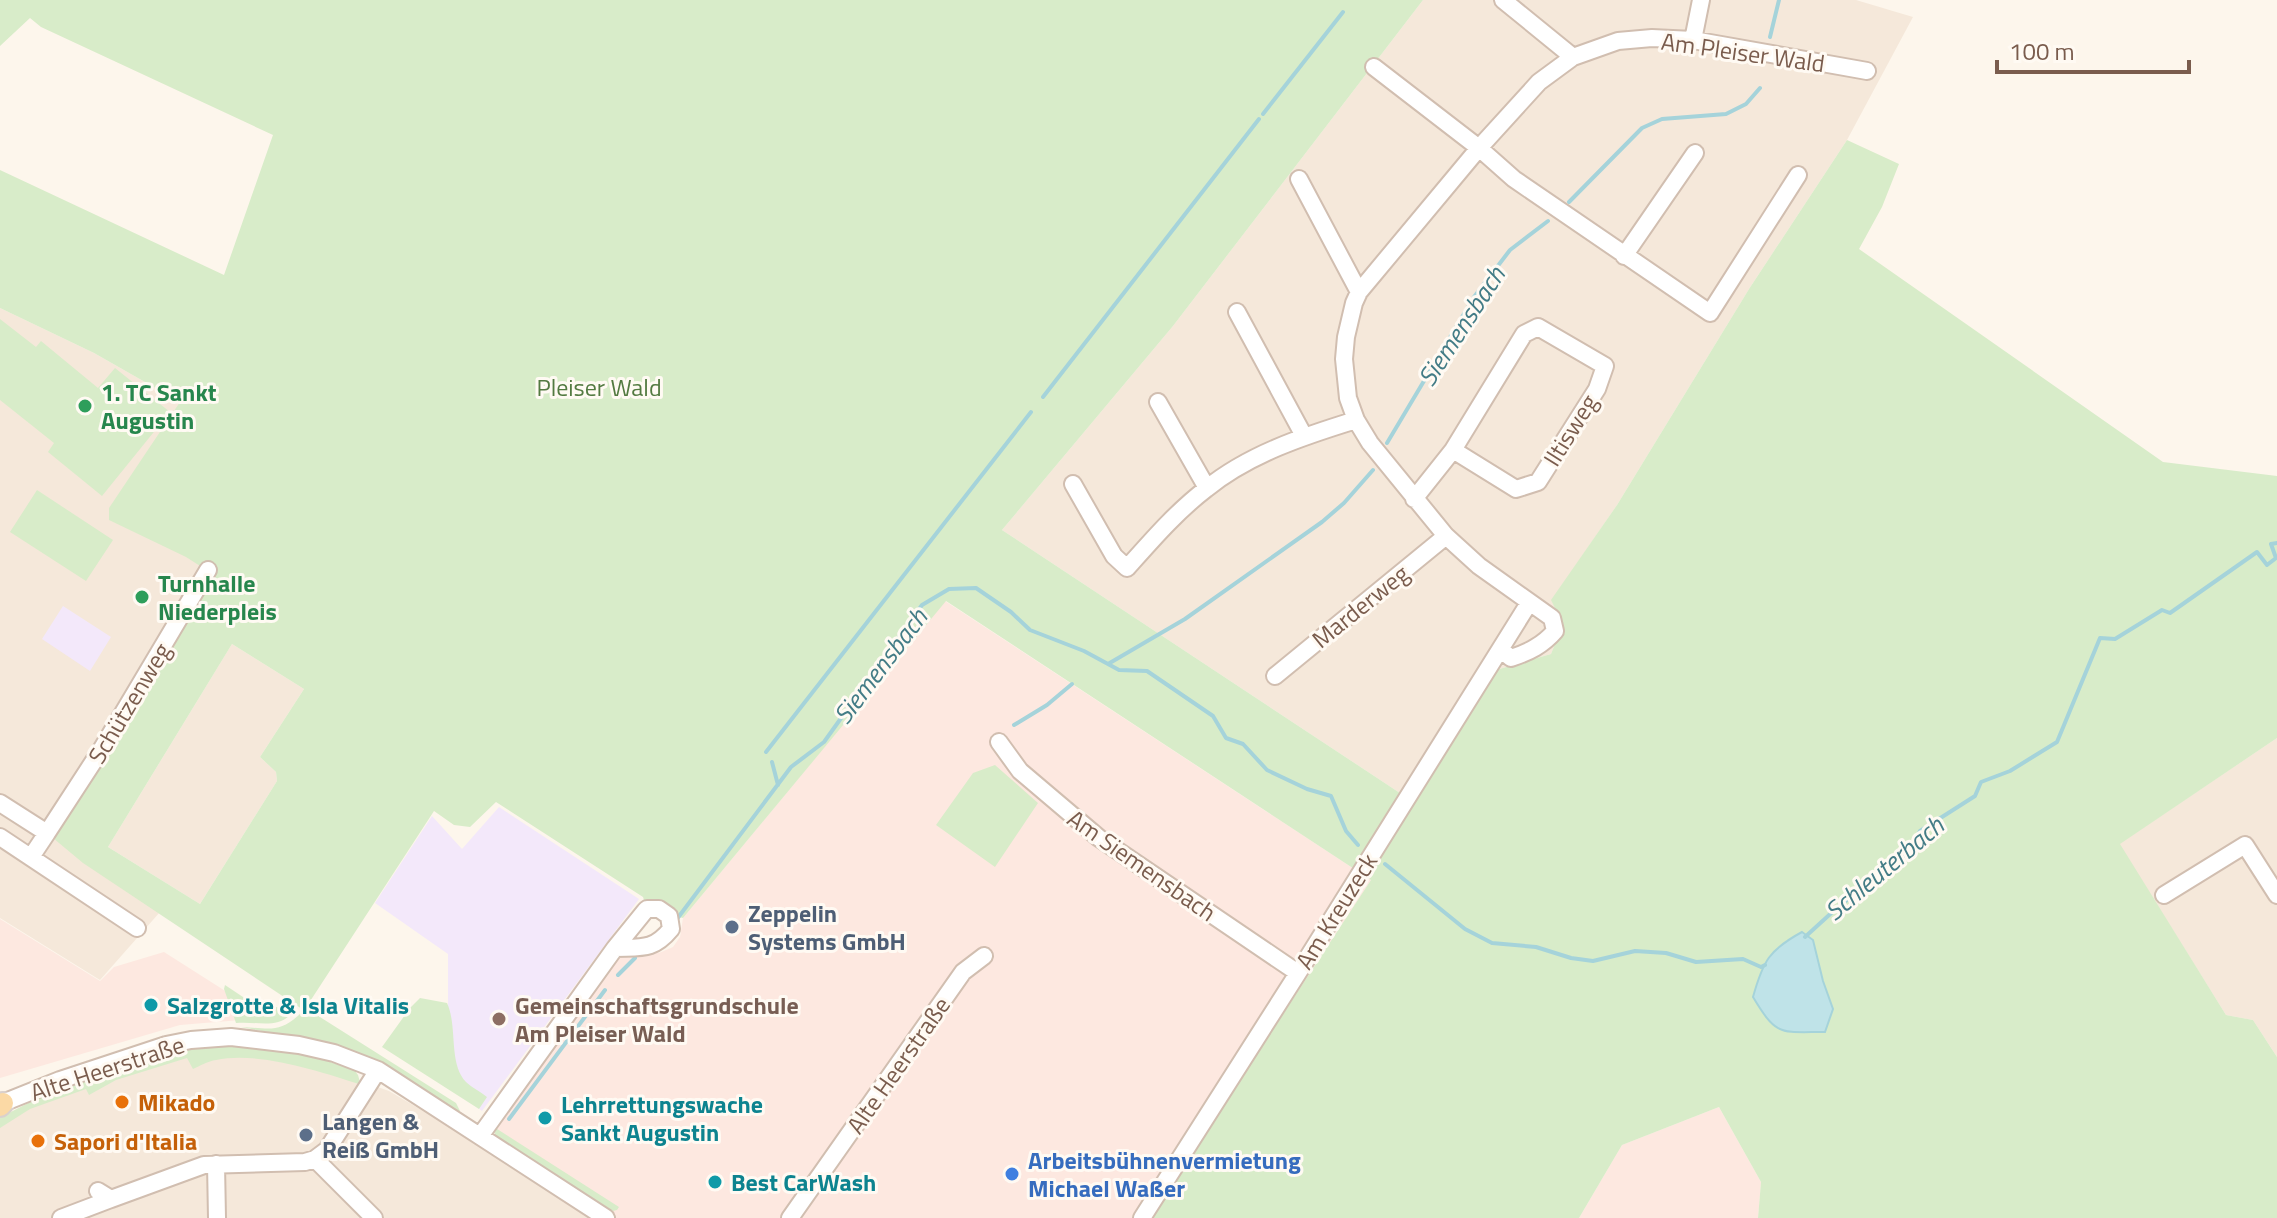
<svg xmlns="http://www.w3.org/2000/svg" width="2277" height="1218" viewBox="0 0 2277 1218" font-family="'Titillium Web',sans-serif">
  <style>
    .residential { fill: #f5e8da }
    .commercial { fill: #fde8e0 }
    .education { fill: #f3e8fa }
    .green { fill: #d8ecc9; fill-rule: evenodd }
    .water { fill: #bfe3e8; stroke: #a5d3da; stroke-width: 2 }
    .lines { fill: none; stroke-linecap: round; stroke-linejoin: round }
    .stream { stroke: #a5d3da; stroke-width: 4 }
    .minor-casing { stroke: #d1beb0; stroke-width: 20 }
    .major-casing { stroke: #dad1cd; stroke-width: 24 }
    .minor { stroke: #fff; stroke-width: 16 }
    .major { stroke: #fbd9a5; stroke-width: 20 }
    .leisure-dot { fill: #2e9e5b; stroke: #fffaf3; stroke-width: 3 }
    .service-dot { fill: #5c6f8a; stroke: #fffaf3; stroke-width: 3 }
    .culture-dot { fill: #0f9aa8; stroke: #fffaf3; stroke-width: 3 }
    .education-dot { fill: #8d6e63; stroke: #fffaf3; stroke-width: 3 }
    .food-dot { fill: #e8710a; stroke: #fffaf3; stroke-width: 3 }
    .shop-dot { fill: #3f7fe0; stroke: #fffaf3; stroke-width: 3 }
    .labels { text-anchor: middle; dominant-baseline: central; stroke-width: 6; stroke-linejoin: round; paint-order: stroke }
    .street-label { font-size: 24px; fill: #7a5c4d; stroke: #fffaf3 }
    .park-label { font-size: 24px; fill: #537a41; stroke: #fffaf3 }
    .leisure-label { font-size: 24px; font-weight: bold; fill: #27864d; stroke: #fffaf3; text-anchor: start }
    .service-label { font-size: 24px; font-weight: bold; fill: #4e5e75; stroke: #fffaf3; text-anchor: start }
    .culture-label { font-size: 24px; font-weight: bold; fill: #0d838f; stroke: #fffaf3; text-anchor: start }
    .education-label { font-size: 24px; font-weight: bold; fill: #785e54; stroke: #fffaf3; text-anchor: start }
    .food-label { font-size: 24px; font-weight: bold; fill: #c56008; stroke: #fffaf3; text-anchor: start }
    .shop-label { font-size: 24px; font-weight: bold; fill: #366cbe; stroke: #fffaf3; text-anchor: start }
    .water-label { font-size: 26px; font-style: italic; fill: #437c86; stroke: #fffaf3 }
  </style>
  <rect width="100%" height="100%" fill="#fdf6ec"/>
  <path class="residential" d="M 1423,0 L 1856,0 L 1913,17 L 1847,140 L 1749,289 L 1617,505 L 1552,600 L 1563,624 L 1551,654 L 1496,670 L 1412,801 L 1002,530 L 1173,326 Z
    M 0,308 L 94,353 L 180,402 L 206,566 L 64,838 L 160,912 L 100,980 L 0,918 Z
    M 232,644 L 304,689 L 260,757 L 276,772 L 277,781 L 200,904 L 108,847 Z
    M 2277,738 L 2277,1057 L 2253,1020 L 2226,1015 L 2119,844 Z
    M 195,1049 L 275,1051 L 389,1091 L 606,1218 L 0,1218 L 0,1120 L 24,1107 Z"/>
  <path class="commercial" d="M 945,601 L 1371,880 L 1149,1218 L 606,1218 L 480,1136 L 615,948 L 659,953 L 673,947 L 680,937 L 683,918 Z
    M 0,919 L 100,981 L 114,967 L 164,952 L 230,994 L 241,1020 L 180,1025 L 0,1078 Z
    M 1719,1107 L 1761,1182 L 1758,1218 L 1579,1218 L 1622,1145 Z"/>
  <path class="education" d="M 63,606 L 111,637 L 90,671 L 42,639 Z
    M 499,807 L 639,899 L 482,1111 L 448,1084 L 448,954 L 375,903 L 432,816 L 462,849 Z"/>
  <path class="green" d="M 0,0 L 1423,0 L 1173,326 L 1002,530 L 1412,801 L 1496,670 L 1551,654 L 1563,624 L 1551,600 L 1617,505 L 1749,289 L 1847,140 L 1899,164 L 1882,207 L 1859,249 L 2163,462 L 2277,476 L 2277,738 L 2120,844 L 2226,1015 L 2253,1020 L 2277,1057 L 2277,1218 L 1758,1218 L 1761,1182 L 1719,1107 L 1622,1145 L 1579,1218 L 1149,1218 L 1371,880 L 946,601 L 683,918 L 647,909 L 643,897 L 496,802 L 470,827 L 454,825 L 434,811 L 305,1009 L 302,1009 L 83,863 L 47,833 L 208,571 L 186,557 L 109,520 L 109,508 L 180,402 L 94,353 L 0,308 L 0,170 L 224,275 L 273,135 L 41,27 L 30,18 L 0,46 ZM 232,644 L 304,689 L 260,757 L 276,772 L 277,781 L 200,904 L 108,847 ZM 1802,932 L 1833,1008 L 1771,955 L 1786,941 Z
    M 0,319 L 36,347 L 41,341 L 98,388 L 115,368 L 170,412 L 102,496 L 48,452 L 54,443 L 0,400 Z
    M 37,490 L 113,540 L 86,581 L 10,532 Z
    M 995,765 L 1038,803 L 995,867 L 936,825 L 973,773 Z
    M 225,985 L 252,1003 L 288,1009 L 290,1015 C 277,1029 255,1021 236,1023 L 224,989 Z
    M 420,998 L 447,1003 C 458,1027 448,1063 466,1082 C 472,1088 480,1091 487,1097 L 479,1109 L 382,1047 L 410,1008 Z
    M 312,1012 L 456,1103 L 460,1111 L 456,1111 L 410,1080 L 359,1053 L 325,1043 L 241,1027 C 270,1028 279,1034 301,1013 Z
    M 238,1045 C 279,1048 317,1055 355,1071 L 358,1075 L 360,1082 L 359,1084 C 319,1071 258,1051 216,1060 C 208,1061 200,1066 193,1069 L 187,1058 L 116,1080 L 89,1095 L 86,1089 L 30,1109 L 0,1128 L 0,1118 C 47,1091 116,1064 169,1052 C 192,1047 215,1046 238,1045 Z
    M 494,1127 L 619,1207 L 617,1210 L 613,1211 L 509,1144 L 504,1145 L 495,1136 Z"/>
  <path class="water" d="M 1802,932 L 1813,940 L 1823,981 L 1833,1009 L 1825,1032 C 1780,1032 1777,1037 1753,997 C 1763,961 1769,950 1802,932 Z"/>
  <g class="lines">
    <path class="stream" d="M 1770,37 L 1779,0
      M 1263,114 L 1343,12
      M 1569,202 L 1642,128 L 1662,119 L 1726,114 L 1746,104 L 1760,88
      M 1043,397 L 1259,119
      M 1387,443 L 1474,297 L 1510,250 L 1548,221
      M 1108,664 L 1119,670 L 1147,671 L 1213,716 L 1226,738 L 1243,744 L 1267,770 L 1307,789 L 1331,796 L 1346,831 L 1358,845
      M 1014,725 L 1047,705 L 1072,684
      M 766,752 L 1031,412
      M 772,762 L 778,785
      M 1385,864 L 1465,929 L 1492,943 L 1536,947 L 1571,958 L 1593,961 L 1635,951 L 1666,953 L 1696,962 L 1743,959 L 1761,967 L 1765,965
      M 677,919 L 791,767 L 824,742 L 922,605 L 949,589 L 976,588 L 1011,612 L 1030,630 L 1084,651 L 1108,664 L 1185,619 L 1322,522 L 1344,503 L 1373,470
      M 1805,937 L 1839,906 L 1901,861 L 1920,831 L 1975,796 L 1981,782 L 2010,771 L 2057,742 L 2100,638 L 2115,639 L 2162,610 L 2170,613 L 2257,552 L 2267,565 L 2276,558 L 2271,544 L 2277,543
      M 618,975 L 635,958
      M 509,1119 L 605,990"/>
    <defs>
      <path id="minor" d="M 1503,0 L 1573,57
        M 1693,40 L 1701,0
        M 1374,67 L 1479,148 L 1514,179 L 1710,313 L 1798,175
        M 1299,179 L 1359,292
        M 1624,256 L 1695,153
        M 1237,312 L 1304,436
        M 1158,402 L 1207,488
        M 1073,484 L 1114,556 L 1127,568 C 1152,540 1176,512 1206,489 C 1249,454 1304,436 1356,420
        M 1414,499 L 1453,450 L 1524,334 L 1538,327 L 1605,366 L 1597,389 L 1538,482 L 1516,489 L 1453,450
        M 1501,650 L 1511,658 C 1529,652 1543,645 1555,631 L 1552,618 L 1479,566 L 1446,536 L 1370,443 L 1356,420 L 1348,398 L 1344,359 L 1346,337 L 1354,303 L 1359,292 L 1479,148 L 1539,82 L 1573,57 L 1618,41 L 1652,38 L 1693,40 L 1867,71
        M 1275,676 L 1446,536
        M 999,742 L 1020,771 L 1099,838 L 1298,973
        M 0,803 L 47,833 L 31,857
        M 47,833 L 101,750 L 208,570
        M 0,837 L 137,928
        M 2164,895 L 2245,845 L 2277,895
        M 0,1104 L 60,1080 L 166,1045 L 191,1040 L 231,1037 L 299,1045 L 334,1053 L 378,1070 L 606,1218
        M 480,1136 L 615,948 L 645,911 L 647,909 L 659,909 L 669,916 L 671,929 C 653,951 641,947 615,948
        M 315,1159 L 374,1218
        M 216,1164 L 217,1218
        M 98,1191 L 111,1199 L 204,1165 L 305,1162 L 315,1159 L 327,1150 L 378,1070
        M 61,1218 L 111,1199
        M 790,1218 L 963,972 L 984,956
        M 1142,1218 L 1298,973 L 1529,603"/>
      <path id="major" d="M 0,1106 L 3,1103"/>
    </defs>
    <use href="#minor" class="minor-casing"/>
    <use href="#major" class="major-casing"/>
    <use href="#minor" class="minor"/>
    <use href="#major" class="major"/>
  </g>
  <g class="leisure-dot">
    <circle cx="85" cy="406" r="8"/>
    <circle cx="142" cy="597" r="8"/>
  </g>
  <g class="service-dot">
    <circle cx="732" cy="927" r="8"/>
    <circle cx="306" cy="1135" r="8"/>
  </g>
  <g class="culture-dot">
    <circle cx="151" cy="1005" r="8"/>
    <circle cx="545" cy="1118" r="8"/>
    <circle cx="715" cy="1182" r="8"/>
  </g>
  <circle class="education-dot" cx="499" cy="1019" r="8"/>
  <g class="food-dot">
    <circle cx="122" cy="1102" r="8"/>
    <circle cx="38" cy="1141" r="8"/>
  </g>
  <circle class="shop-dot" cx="1012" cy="1174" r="8"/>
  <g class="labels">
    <g class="street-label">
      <text transform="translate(1743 52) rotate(8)">Am Pleiser Wald</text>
      <text transform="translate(1570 430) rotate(-58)">Iltisweg</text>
      <text transform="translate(1360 606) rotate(-39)">Marderweg</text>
      <text transform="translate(129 703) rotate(-59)">Schützenweg</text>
      <text transform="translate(1142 865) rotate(35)">Am Siemensbach</text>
      <text transform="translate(1336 911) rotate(-58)">Am Kreuzeck</text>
      <text transform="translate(898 1065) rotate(-55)">Alte Heerstraße</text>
      <text transform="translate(107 1068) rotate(-18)">Alte Heerstraße</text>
    </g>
    <g class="park-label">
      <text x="599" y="387">Pleiser Wald</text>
    </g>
    <g class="leisure-label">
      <text x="101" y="392">1. TC Sankt<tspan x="101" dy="28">Augustin</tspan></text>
      <text x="158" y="583">Turnhalle<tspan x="158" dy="28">Niederpleis</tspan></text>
    </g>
    <g class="service-label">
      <text x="748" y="913">Zeppelin<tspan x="748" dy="28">Systems GmbH</tspan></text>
      <text x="322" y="1121">Langen &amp;<tspan x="322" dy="28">Reiß GmbH</tspan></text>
    </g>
    <g class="culture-label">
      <text x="167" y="1005">Salzgrotte &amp; Isla Vitalis</text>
      <text x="561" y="1104">Lehrrettungswache<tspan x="561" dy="28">Sankt Augustin</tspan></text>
      <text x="731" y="1182">Best CarWash</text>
    </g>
    <g class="education-label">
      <text x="515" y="1005">Gemeinschaftsgrundschule<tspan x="515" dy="28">Am Pleiser Wald</tspan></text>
    </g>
    <g class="food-label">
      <text x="138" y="1102">Mikado</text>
      <text x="54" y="1141">Sapori d'Italia</text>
    </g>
    <g class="shop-label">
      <text x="1028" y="1160">Arbeitsbühnenvermietung<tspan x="1028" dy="28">Michael Waßer</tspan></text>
    </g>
    <g class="water-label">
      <text transform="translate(1461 326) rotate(-57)">Siemensbach</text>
      <text transform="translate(880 666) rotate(-53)">Siemensbach</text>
      <text transform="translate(1884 868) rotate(-40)">Schleuterbach</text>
    </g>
  </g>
  <path d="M1997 60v12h192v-12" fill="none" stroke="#7a5c4d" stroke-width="4"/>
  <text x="2009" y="60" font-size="24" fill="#7a5c4d" stroke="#fffaf3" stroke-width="6" paint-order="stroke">100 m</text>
</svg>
